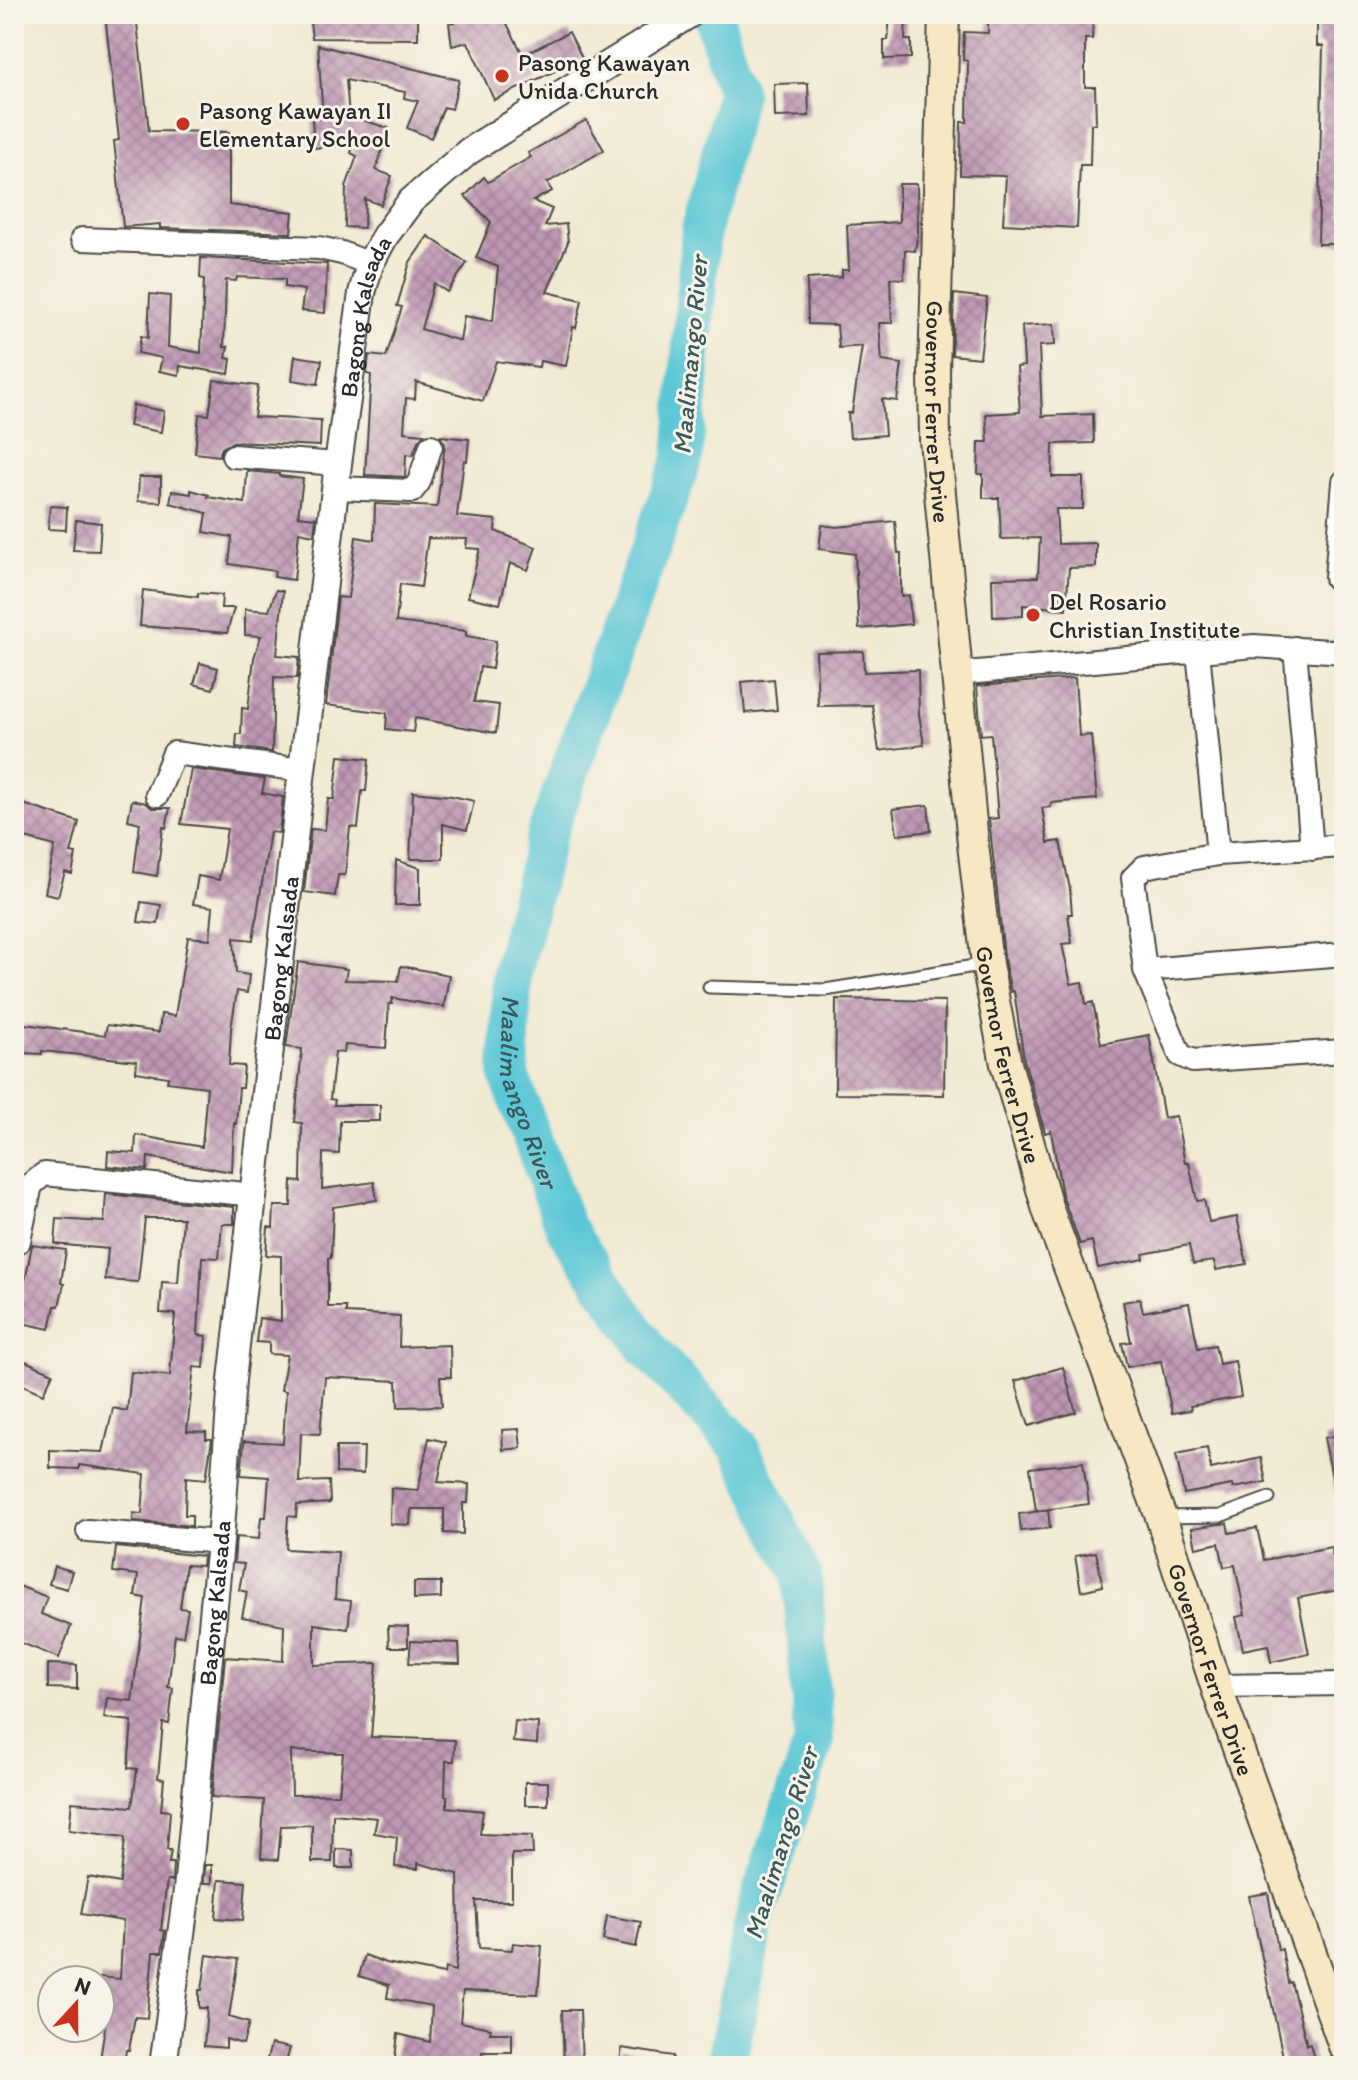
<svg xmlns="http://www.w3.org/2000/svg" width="1358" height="2080" viewBox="0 0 1358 2080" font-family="Itim,sans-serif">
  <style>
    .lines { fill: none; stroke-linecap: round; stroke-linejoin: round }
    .river { stroke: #5cc7d6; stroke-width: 40 }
    .building { fill: url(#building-cross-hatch); fill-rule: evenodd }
    .service-casing { stroke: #494844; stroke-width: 15 }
    .minor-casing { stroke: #494844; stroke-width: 26 }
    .tertiary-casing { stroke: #494844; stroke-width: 30 }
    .secondary-casing { stroke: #494844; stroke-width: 34 }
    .service { stroke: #fff; stroke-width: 11 }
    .minor { stroke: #fff; stroke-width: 22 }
    .tertiary { stroke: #fff; stroke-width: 26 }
    .secondary { stroke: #f7e8c3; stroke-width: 30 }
    .poi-dot { fill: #c8321e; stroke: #f7f3e8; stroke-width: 3 }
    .labels { text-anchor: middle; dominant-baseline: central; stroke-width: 6; stroke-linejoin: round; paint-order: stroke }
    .poi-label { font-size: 24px; fill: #2b2b2b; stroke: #f7f3e8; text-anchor: start }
    .street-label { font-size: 24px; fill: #2b2b2b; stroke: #f7f3e8 }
    .water-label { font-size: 26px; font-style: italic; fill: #3a5a5e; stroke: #f7f3e8 }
  </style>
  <defs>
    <pattern id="building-cross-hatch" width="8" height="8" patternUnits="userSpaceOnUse" patternTransform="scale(2)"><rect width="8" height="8" fill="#be97b3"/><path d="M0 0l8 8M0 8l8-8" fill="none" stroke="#9b7b92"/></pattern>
  </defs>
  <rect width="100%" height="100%" fill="#f7f3e8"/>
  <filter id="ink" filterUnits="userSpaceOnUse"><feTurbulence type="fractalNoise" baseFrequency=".0125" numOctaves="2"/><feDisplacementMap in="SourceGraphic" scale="16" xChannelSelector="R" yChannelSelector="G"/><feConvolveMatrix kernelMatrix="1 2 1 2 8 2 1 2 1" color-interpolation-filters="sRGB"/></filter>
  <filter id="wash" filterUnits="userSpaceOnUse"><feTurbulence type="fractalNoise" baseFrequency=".006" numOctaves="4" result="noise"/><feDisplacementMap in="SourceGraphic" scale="32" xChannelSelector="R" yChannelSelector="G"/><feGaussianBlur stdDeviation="1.8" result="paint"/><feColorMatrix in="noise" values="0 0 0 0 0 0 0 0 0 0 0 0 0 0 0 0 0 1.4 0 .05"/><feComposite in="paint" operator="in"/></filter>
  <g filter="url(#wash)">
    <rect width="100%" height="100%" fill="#f1ead3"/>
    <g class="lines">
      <path class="river" id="s1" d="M 713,14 L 737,93 L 701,230 L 683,458 L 546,836 L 512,973 L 509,1075 L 566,1229 L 647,1348 L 738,1445 L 802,1575 L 814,1742 L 758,1904 L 726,2066"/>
    </g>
    <g id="blocks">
      <path class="building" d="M 105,14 L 136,14 L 149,131 L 229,132 L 229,205 L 293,212 L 291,233 L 160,228 L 160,224 L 123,227 L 114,141 L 119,140 Z
        M 309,14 L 418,14 L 418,39 L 312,38 Z
        M 479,14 L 502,14 L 523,55 L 569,32 L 582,58 L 494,100 L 468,42 L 452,46 L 449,23 L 481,18 Z
        M 890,14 L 906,14 L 905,40 L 911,40 L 911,58 L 884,59 L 884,40 L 888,40 Z
        M 988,14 L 1092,14 L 1093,17 L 1092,39 L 1085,39 L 1085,87 L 1095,87 L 1096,124 L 1091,124 L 1090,165 L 1080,165 L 1077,228 L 1003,224 L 1006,176 L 960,175 L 961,122 L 967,122 L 968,61 L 963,60 L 964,32 L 988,33 Z
        M 1317,14 L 1344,14 L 1341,218 L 1344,218 L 1344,244 L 1318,244 L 1323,46 L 1317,46 Z
        M 318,45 L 459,80 L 452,109 L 444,107 L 431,138 L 407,128 L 418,101 L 404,98 L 405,92 L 346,80 L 349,116 L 388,128 L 376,170 L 392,176 L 381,205 L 365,199 L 364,228 L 345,227 L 346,187 L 357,156 L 351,153 L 353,145 L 314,148 L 312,119 L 323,118 Z
        M 808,83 L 809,116 L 775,117 L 774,84 Z
        M 586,120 L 604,150 L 547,183 L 552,191 L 533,201 L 552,209 L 545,226 L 566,224 L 568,242 L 547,292 L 582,300 L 576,328 L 573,327 L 566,366 L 540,361 L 539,367 L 496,361 L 483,401 L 416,382 L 415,399 L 406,398 L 404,432 L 424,434 L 418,441 L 413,455 L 406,454 L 405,477 L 365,475 L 371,375 L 367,374 L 369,355 L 386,357 L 402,307 L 397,306 L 410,262 L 428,236 L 467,263 L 447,292 L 434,283 L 421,329 L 460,341 L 464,316 L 493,321 L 498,267 L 476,258 L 491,222 L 465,196 L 484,177 L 488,182 L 531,157 L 528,153 Z
        M 899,184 L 917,184 L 918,232 L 915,251 L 905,250 L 904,279 L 890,278 L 892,323 L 879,323 L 882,361 L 902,364 L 897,401 L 882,399 L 885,435 L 850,438 L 848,413 L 852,413 L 862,346 L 839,348 L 837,325 L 808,324 L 807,279 L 842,277 L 842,270 L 849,270 L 847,225 L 899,222 Z
        M 201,258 L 327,264 L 325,313 L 301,311 L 304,290 L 285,287 L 285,279 L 237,277 L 236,281 L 226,280 L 224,347 L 228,347 L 226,358 L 231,359 L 229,374 L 180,366 L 179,375 L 159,371 L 162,358 L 138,353 L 141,336 L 148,338 L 150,294 L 170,296 L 168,347 L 201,353 L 204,279 L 200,278 Z
        M 954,294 L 987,298 L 980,358 L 952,355 Z
        M 1054,324 L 1055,345 L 1039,346 L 1042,416 L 1093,414 L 1094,443 L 1053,444 L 1052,477 L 1083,477 L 1083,509 L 1056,509 L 1058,544 L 1096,543 L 1096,567 L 1069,568 L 1066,609 L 1023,605 L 1023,616 L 993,617 L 992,578 L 1038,577 L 1040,538 L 1001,539 L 999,498 L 983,498 L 983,474 L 978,474 L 979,442 L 988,442 L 986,414 L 1020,412 L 1017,367 L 1024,366 L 1022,326 Z
        M 295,356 L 322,360 L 318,384 L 292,380 Z
        M 214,380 L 258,386 L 254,417 L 321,420 L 320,446 L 233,442 L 222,448 L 219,456 L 195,453 L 199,414 L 209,415 Z
        M 133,405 L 164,411 L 161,432 L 129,426 Z
        M 440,436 L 469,439 L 467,461 L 464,460 L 457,516 L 496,520 L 495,531 L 536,547 L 528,570 L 510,563 L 500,604 L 468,597 L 480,549 L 466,548 L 467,539 L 428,538 L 421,587 L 400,584 L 396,622 L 466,631 L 466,636 L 496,641 L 492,669 L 480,667 L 474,702 L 499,705 L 496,733 L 415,718 L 413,732 L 386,729 L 387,713 L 326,705 L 338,597 L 348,598 L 356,537 L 374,540 L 375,504 L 437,507 L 445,444 Z
        M 247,471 L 279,474 L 279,476 L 303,479 L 298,516 L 316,518 L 314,535 L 299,532 L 294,580 L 274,577 L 275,571 L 229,564 L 232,537 L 204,532 L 207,513 L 170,503 L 172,491 L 191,494 L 191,490 L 209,495 L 208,497 L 245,503 Z
        M 139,477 L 161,477 L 161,502 L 138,501 Z
        M 50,506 L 67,507 L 66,530 L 48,529 Z
        M 76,520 L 101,523 L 99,551 L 73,550 Z
        M 895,521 L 898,553 L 901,553 L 901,596 L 909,595 L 911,624 L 859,629 L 855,554 L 819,549 L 822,525 L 837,527 Z
        M 143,590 L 198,597 L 198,593 L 222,595 L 221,608 L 234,608 L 227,633 L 140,626 Z
        M 276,590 L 283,591 L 277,655 L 299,657 L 297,678 L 274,677 L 272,752 L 236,747 L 237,734 L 241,734 L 242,708 L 248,709 L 254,658 L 261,636 L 245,635 L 245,609 L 269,611 Z
        M 863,651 L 864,672 L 918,670 L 919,714 L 924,745 L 879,751 L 872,705 L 818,706 L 816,652 Z
        M 200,663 L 218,668 L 213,689 L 194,684 Z
        M 1075,678 L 1079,736 L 1091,735 L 1097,799 L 1051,803 L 1051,807 L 1042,808 L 1048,843 L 1060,841 L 1070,889 L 1072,914 L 1068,914 L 1072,943 L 1062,944 L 1071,984 L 1082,982 L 1086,1004 L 1093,1002 L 1101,1044 L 1149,1035 L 1164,1118 L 1176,1116 L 1185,1163 L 1189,1163 L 1197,1201 L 1204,1200 L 1209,1222 L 1237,1217 L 1247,1264 L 1216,1270 L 1214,1261 L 1193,1264 L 1189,1245 L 1143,1254 L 1144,1259 L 1098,1268 L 1092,1241 L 1080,1244 L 1062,1195 L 1051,1131 L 1045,1133 L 1024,1060 L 1014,991 L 1011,992 L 1005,965 L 989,819 L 998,818 L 991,734 L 981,735 L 977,686 Z
        M 774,679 L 777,710 L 745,713 L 742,682 Z
        M 339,756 L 369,759 L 366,791 L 362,791 L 358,828 L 350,827 L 345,875 L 338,875 L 335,896 L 304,892 L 311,829 L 325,830 L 328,799 L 334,799 Z
        M 191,769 L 265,779 L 262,793 L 283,797 L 279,833 L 270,832 L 253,940 L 234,938 L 236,973 L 249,975 L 247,993 L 237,991 L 231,1029 L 229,1065 L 244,1066 L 242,1088 L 239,1088 L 236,1124 L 234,1123 L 232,1172 L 148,1157 L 147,1170 L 107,1166 L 108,1151 L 135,1153 L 136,1135 L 202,1147 L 207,1087 L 167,1082 L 168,1077 L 136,1072 L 137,1061 L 42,1051 L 42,1054 L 21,1053 L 24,1024 L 105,1035 L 107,1025 L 159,1032 L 161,1014 L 175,1016 L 188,937 L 210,939 L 213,907 L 193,904 L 198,876 L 219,880 L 227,829 L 181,824 Z
        M 413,792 L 452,796 L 474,801 L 467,830 L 443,824 L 443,859 L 410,859 Z
        M 132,800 L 146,803 L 152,808 L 170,808 L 166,828 L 163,827 L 157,876 L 134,872 L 140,823 L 128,820 Z
        M 14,801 L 79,822 L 71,853 L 76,854 L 72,874 L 65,872 L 58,896 L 45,893 L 55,846 L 14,835 Z
        M 928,805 L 931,831 L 897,835 L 893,809 Z
        M 396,860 L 420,868 L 420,905 L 395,905 Z
        M 141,902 L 161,905 L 158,924 L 138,922 Z
        M 298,962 L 347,969 L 345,980 L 398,981 L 401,966 L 449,975 L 444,1007 L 392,998 L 392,1004 L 389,1004 L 386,1048 L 345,1045 L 344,1053 L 335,1052 L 330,1099 L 335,1100 L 334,1105 L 380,1105 L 380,1121 L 340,1121 L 339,1154 L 323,1153 L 322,1189 L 374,1182 L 377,1200 L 333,1207 L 331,1258 L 328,1258 L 328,1307 L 346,1307 L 346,1313 L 400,1316 L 399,1347 L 450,1345 L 451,1377 L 440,1377 L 442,1406 L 398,1407 L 397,1381 L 325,1377 L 320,1434 L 301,1433 L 299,1482 L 329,1481 L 330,1503 L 297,1505 L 296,1517 L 288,1516 L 286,1549 L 338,1552 L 335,1599 L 351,1601 L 348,1629 L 314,1624 L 314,1665 L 377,1663 L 371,1737 L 455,1740 L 454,1761 L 446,1761 L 445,1796 L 447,1796 L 447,1807 L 483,1811 L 480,1834 L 532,1836 L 533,1854 L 512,1854 L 512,1901 L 476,1901 L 479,1948 L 512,1950 L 513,1943 L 542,1946 L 538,1994 L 463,1991 L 460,2022 L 491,2028 L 490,2033 L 512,2033 L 512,2052 L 482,2052 L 483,2066 L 394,2066 L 398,2034 L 430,2042 L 432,2006 L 387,1998 L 389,1985 L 359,1976 L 365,1955 L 386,1963 L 444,1974 L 445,1968 L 455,1971 L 459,1933 L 458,1874 L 418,1863 L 418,1869 L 395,1867 L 397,1837 L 374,1833 L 377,1818 L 333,1814 L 332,1862 L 312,1862 L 312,1825 L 281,1826 L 278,1860 L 261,1858 L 264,1800 L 212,1797 L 225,1657 L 283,1661 L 284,1625 L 242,1617 L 247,1592 L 239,1590 L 244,1564 L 234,1563 L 236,1537 L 259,1539 L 261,1517 L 266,1517 L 269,1477 L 241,1475 L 244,1441 L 283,1443 L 286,1391 L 281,1390 L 287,1355 L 269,1354 L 269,1343 L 256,1342 L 259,1318 L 281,1321 L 281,1256 L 266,1255 L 268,1227 L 273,1228 L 274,1206 L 291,1206 L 292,1181 L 301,1182 L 302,1123 L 295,1122 L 302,1049 L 286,1047 ZM 291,1751 L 343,1753 L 339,1794 L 292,1795 Z
        M 836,999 L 945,1001 L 944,1095 L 835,1094 Z
        M 106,1194 L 234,1207 L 234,1224 L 222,1224 L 219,1258 L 202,1257 L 198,1335 L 206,1336 L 204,1368 L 194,1367 L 187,1431 L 206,1432 L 206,1439 L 212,1439 L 206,1479 L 186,1477 L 185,1515 L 192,1515 L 192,1526 L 133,1521 L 133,1513 L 142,1514 L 145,1474 L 79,1465 L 79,1469 L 50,1468 L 50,1450 L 103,1452 L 113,1408 L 127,1411 L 131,1372 L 170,1376 L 175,1314 L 160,1313 L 162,1282 L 178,1283 L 183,1218 L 145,1218 L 138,1282 L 105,1280 L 108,1249 L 55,1244 L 57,1219 L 104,1222 Z
        M 32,1245 L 66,1250 L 61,1283 L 64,1284 L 59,1306 L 55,1306 L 50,1329 L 17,1322 Z
        M 1140,1299 L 1143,1312 L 1189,1303 L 1198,1348 L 1215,1345 L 1219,1364 L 1235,1361 L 1241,1397 L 1190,1406 L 1191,1410 L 1172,1413 L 1161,1361 L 1127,1367 L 1122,1343 L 1131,1342 L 1123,1302 Z
        M 25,1361 L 53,1373 L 43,1394 L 16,1382 Z
        M 1063,1367 L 1076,1412 L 1029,1426 L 1015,1381 Z
        M 519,1429 L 521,1448 L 503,1450 L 502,1430 Z
        M 1344,1434 L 1344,1495 L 1336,1496 L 1324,1438 Z
        M 429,1438 L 446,1442 L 438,1482 L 469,1484 L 468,1503 L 463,1503 L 463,1534 L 444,1533 L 444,1509 L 411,1509 L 410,1525 L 390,1524 L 391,1488 L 418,1490 Z
        M 336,1447 L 364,1447 L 363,1474 L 336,1473 Z
        M 1207,1448 L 1211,1469 L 1261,1458 L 1266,1482 L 1233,1488 L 1232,1485 L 1184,1494 L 1176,1454 Z
        M 1083,1462 L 1089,1504 L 1036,1511 L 1030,1468 Z
        M 1048,1510 L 1050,1528 L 1021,1531 L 1019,1514 Z
        M 1227,1523 L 1229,1533 L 1257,1528 L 1264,1560 L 1331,1547 L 1332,1555 L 1344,1553 L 1344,1589 L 1298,1598 L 1309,1654 L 1271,1662 L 1268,1645 L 1243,1650 L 1236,1617 L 1245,1615 L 1235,1565 L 1224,1567 L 1219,1543 L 1196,1548 L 1192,1528 Z
        M 116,1547 L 203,1556 L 202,1566 L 186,1565 L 180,1608 L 188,1609 L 183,1636 L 175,1635 L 168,1687 L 173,1688 L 169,1724 L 163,1723 L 158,1778 L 164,1779 L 161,1810 L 170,1811 L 167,1850 L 171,1850 L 169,1863 L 173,1863 L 172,1881 L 167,1881 L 166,1888 L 161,1930 L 165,1931 L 162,1952 L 153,1952 L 147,2018 L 135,2017 L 129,2050 L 126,2050 L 124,2066 L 99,2066 L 107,2014 L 100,2014 L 100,1977 L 120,1979 L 123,1921 L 81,1914 L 88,1877 L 120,1883 L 125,1840 L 124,1837 L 69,1830 L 72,1802 L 132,1807 L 137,1769 L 128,1768 L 132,1721 L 104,1718 L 107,1698 L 132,1701 L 145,1598 L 135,1596 L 138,1575 L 113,1572 Z
        M 1096,1552 L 1103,1586 L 1081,1591 L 1075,1556 Z
        M 54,1566 L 72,1571 L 67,1589 L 49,1584 Z
        M 414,1582 L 441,1582 L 441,1598 L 414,1599 Z
        M 14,1584 L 47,1597 L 41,1614 L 71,1626 L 59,1658 L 14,1640 Z
        M 388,1626 L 408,1627 L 408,1647 L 389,1647 Z
        M 411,1641 L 459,1643 L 460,1664 L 409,1663 Z
        M 48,1664 L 77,1665 L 77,1689 L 48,1688 Z
        M 515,1721 L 538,1723 L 537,1744 L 513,1742 Z
        M 525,1782 L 548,1782 L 548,1805 L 525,1805 Z
        M 336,1849 L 353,1850 L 353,1868 L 336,1868 Z
        M 205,1865 L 212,1865 L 212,1883 L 204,1883 Z
        M 219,1880 L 246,1882 L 243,1920 L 216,1918 Z
        M 1268,1893 L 1278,1950 L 1282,1949 L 1288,1983 L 1291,1982 L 1307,2045 L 1310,2044 L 1316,2066 L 1285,2066 L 1249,1896 Z
        M 607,1916 L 641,1922 L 636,1947 L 603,1940 Z
        M 207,1955 L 238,1959 L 229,2017 L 249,2023 L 243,2044 L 226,2039 L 226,2048 L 204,2046 L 207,2008 L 199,2008 L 199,1990 L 202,1990 Z
        M 562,2010 L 580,2010 L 582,2066 L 564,2066 Z
        M 271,2044 L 290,2048 L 285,2066 L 266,2063 Z
        M 622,2048 L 673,2056 L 672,2066 L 619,2066 Z"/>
    </g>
  </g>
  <g filter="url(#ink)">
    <use href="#blocks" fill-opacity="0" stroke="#494844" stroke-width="2"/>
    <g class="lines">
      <defs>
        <path id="service" d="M 709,987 L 825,990 L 987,964
          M 1165,1517 L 1220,1516 L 1269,1498"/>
        <path id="minor" d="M 82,239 L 319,248 L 342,253 L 370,264
          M 233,456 L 338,464
          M 337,488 L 412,491 L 419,482 L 431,446
          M 1336,578 L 1344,482
          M 1295,648 L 1312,849
          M 1198,651 L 1218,854
          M 956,674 L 1254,646 L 1344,652
          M 157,795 L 174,753 L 302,770
          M 1344,846 L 1218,854 L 1144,867 L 1133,878 L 1145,970 L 1180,1055 L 1193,1061 L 1344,1051
          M 1145,970 L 1344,954
          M 19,1241 L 31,1185 L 44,1174 L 255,1195
          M 88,1531 L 220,1542
          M 1216,1686 L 1344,1684"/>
        <g id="tertiary">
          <path id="s2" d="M 163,2066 L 187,1890 L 220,1542 L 232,1380 L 302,770 L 338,464 L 362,293 L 370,264 L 385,236 L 411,201 L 469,151 L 690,14"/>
        </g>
        <g id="secondary">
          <path id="s3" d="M 944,14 L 934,372 L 935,440 L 973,844 L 987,964 L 1006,1064 L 1048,1210 L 1161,1517 L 1216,1686 L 1344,2046"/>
        </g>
      </defs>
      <use href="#service" class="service-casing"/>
      <use href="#minor" class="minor-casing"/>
      <use href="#tertiary" class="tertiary-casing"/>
      <use href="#secondary" class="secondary-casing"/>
      <use href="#service" class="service"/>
      <use href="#minor" class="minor"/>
      <use href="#tertiary" class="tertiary"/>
      <use href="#secondary" class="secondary"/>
    </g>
  </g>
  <g class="poi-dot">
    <circle cx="502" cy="76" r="8"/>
    <circle cx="183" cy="124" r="8"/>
    <circle cx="1033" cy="615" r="8"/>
  </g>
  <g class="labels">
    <g class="poi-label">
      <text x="518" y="62">Pasong Kawayan<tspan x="518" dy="28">Unida Church</tspan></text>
      <text x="199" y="110">Pasong Kawayan II<tspan x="199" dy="28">Elementary School</tspan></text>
      <text x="1049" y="601">Del Rosario<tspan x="1049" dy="28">Christian Institute</tspan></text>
    </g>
    <g class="street-label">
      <text stroke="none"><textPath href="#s2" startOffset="1762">Bagong Kalsada</textPath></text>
      <text stroke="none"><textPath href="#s3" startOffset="398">Governor Ferrer Drive</textPath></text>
      <text stroke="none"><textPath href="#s2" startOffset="1114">Bagong Kalsada</textPath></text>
      <text stroke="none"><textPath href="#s3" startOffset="1046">Governor Ferrer Drive</textPath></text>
      <text stroke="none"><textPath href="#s2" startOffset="466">Bagong Kalsada</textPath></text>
      <text stroke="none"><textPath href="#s3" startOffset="1694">Governor Ferrer Drive</textPath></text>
    </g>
    <g class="water-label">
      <text transform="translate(690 355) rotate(-85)">Maalimango River</text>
      <text stroke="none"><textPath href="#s1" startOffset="1118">Maalimango River</textPath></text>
      <text transform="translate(781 1843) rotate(-73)">Maalimango River</text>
    </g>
  </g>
  <rect width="1358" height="2080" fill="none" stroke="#f7f3e8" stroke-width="48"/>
  <g transform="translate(76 2004) rotate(21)"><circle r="38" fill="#f7f3e8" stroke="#a5a39c" stroke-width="2"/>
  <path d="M0-6L14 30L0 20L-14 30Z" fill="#c8321e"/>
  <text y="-12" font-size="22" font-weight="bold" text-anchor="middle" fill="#2b2b2b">N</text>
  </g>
</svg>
